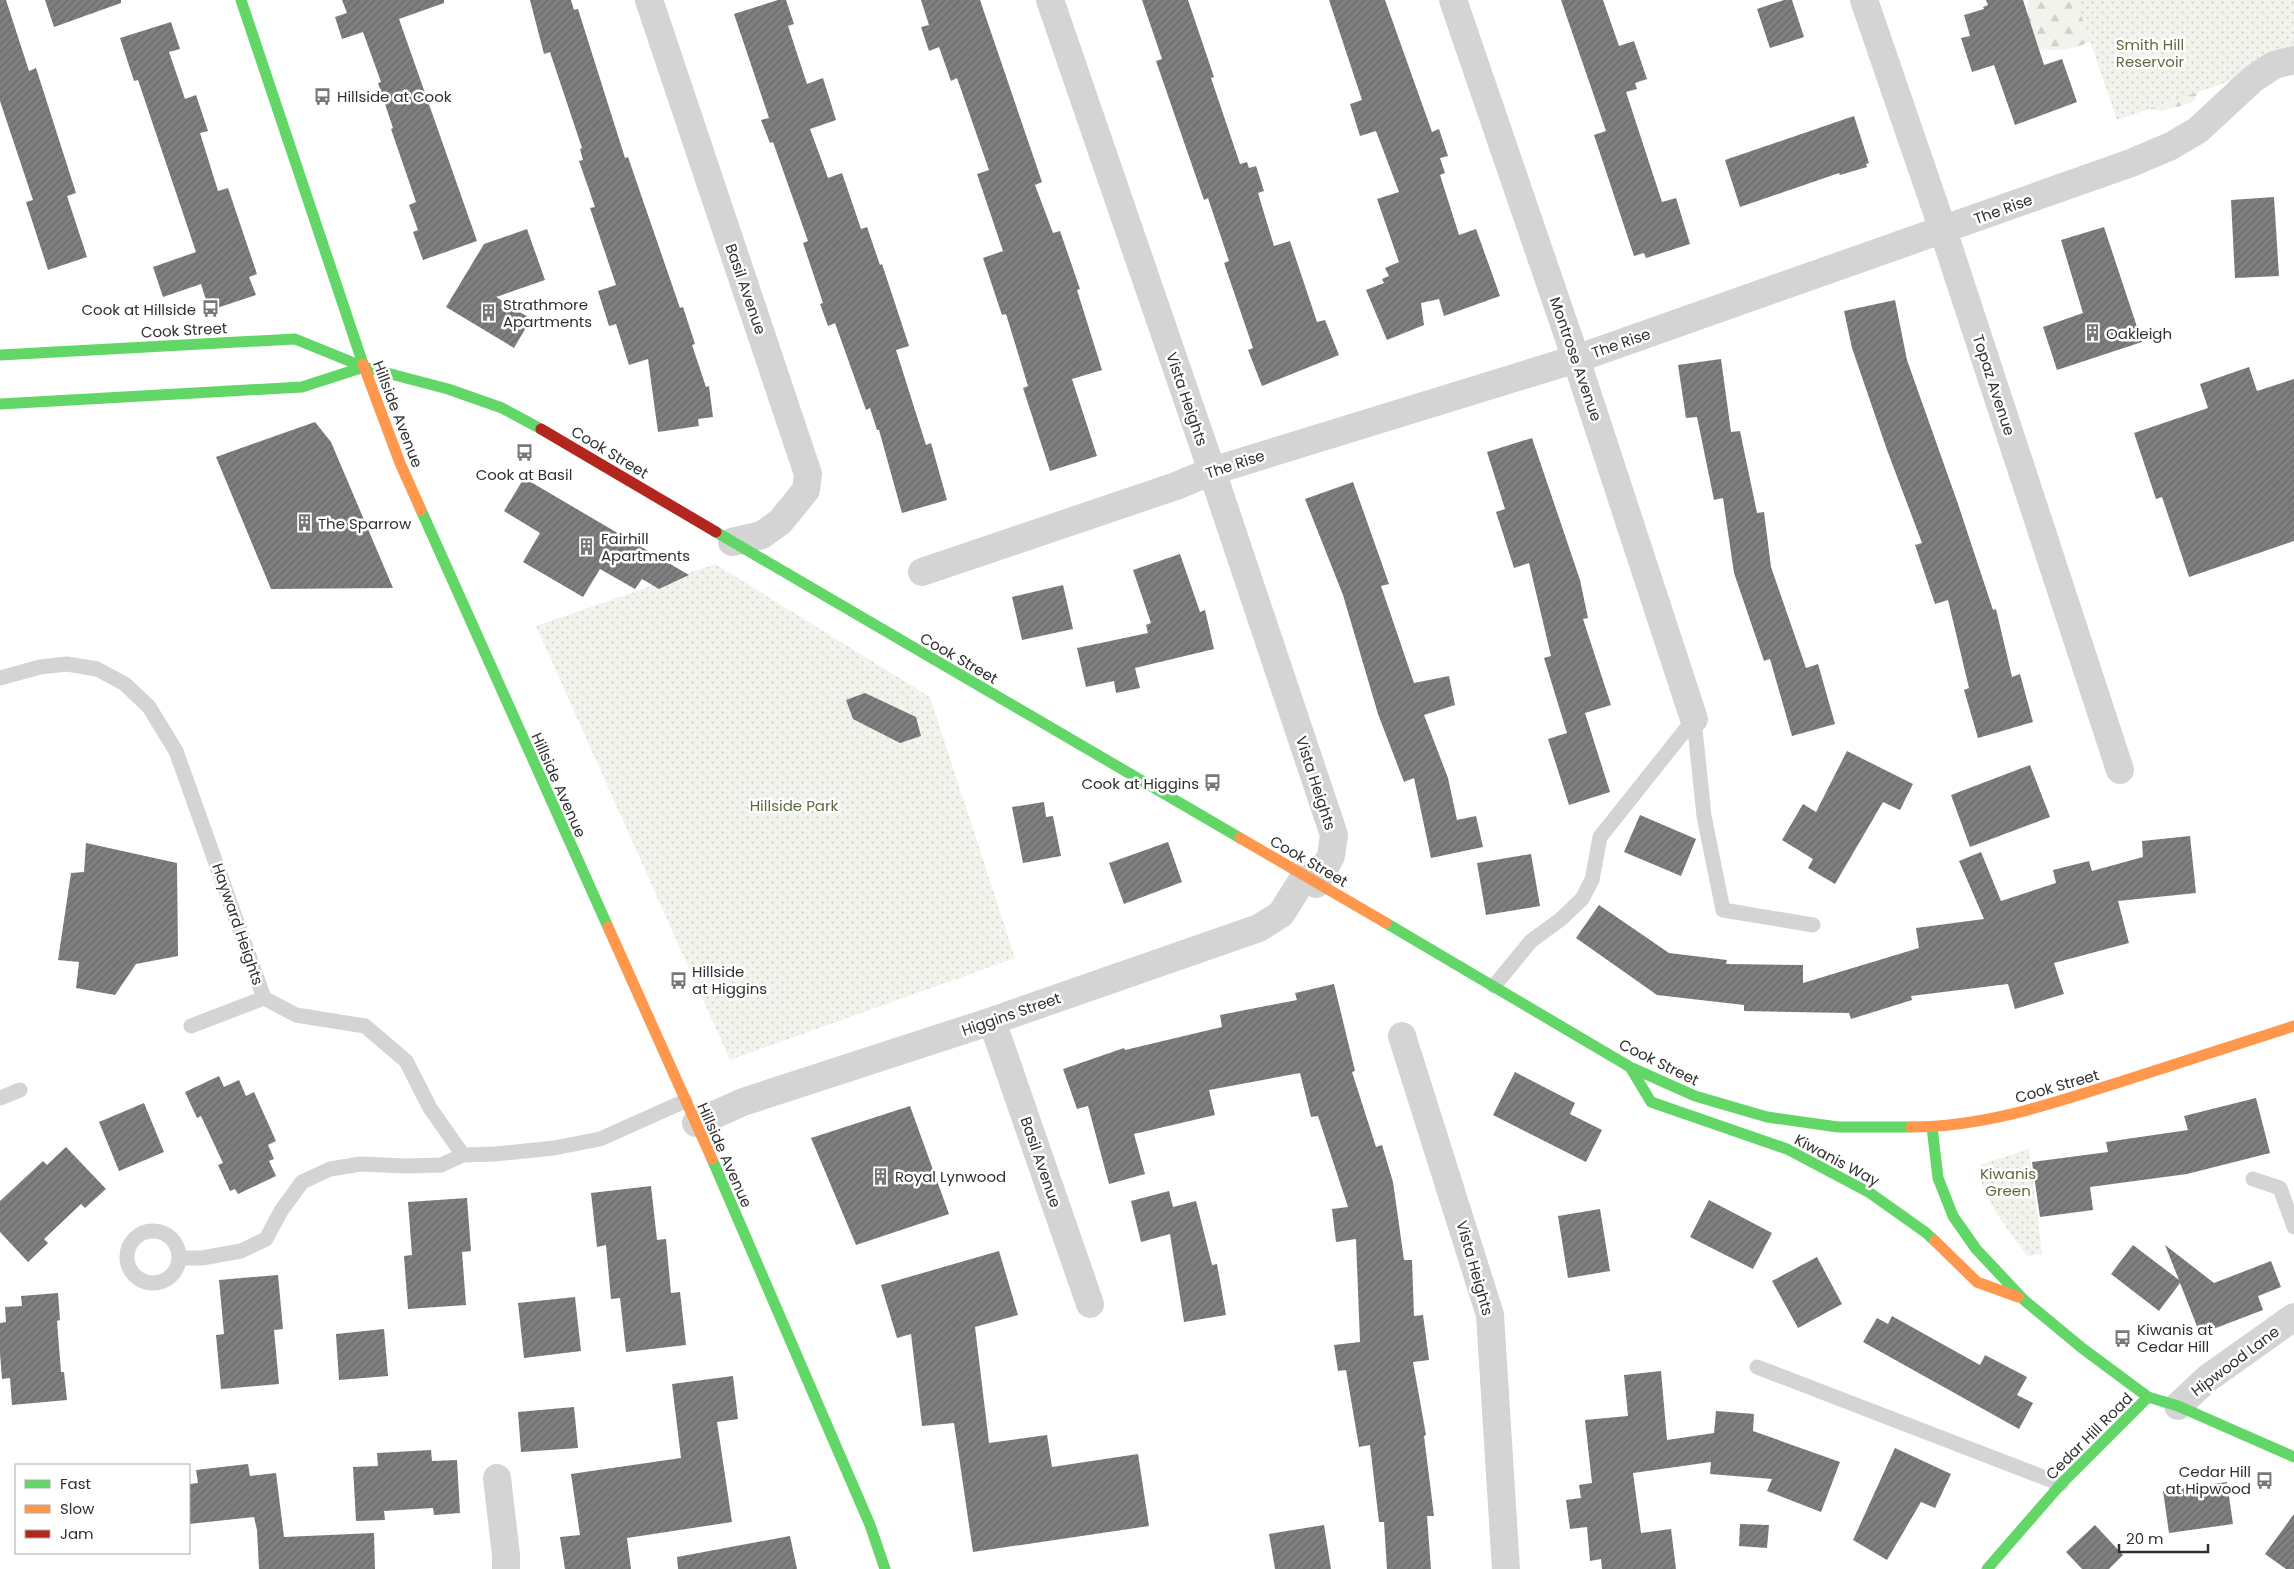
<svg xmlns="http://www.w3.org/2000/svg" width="2294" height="1569" viewBox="0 0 2294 1569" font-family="Poppins,sans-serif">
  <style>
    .forest { fill: url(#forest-firs) }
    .park { fill: url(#park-dots) }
    .building { fill: url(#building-hatch) }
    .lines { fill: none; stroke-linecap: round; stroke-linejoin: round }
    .lane { stroke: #d4d4d4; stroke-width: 15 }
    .street { stroke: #d4d4d4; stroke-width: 28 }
    .fast { stroke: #63d668; stroke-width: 11 }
    .slow { stroke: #ff974d; stroke-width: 11 }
    .jam { stroke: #b3261e; stroke-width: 11 }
    .labels { text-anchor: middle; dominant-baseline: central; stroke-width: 5; stroke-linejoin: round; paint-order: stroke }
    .park-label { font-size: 15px; fill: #5c6a3f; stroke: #fff }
    .poi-label { font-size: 15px; fill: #303030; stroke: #fff; text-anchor: start }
    .street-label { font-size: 15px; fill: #303030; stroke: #fff }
  </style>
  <defs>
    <pattern id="forest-firs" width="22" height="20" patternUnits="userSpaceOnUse" patternTransform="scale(1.25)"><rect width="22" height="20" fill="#f1f3ec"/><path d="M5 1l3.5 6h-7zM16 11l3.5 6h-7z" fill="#cfd1cb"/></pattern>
    <pattern id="park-dots" width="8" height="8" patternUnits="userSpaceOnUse" patternTransform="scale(1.25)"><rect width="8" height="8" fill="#f1f3ec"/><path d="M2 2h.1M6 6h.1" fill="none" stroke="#cfd1cb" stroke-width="1.8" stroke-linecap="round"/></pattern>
    <pattern id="building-hatch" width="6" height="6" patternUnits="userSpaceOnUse" patternTransform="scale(1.25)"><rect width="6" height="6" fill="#7f7f7f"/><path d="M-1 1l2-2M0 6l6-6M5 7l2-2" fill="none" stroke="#686868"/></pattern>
  </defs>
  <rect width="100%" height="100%" fill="#fff"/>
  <path class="forest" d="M 2028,0 L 2208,0 L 2207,76 L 2192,103 L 2161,111 L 2121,103 L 2106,33 C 2081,48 2065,52 2036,49 L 2028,27 Z"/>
  <path class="park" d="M 2076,0 L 2294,0 L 2294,59 L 2117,120 Z
    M 715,564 L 930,697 L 1015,958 L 730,1060 L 536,626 Z
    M 2029,1149 L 2042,1254 L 2028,1256 C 2013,1238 1979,1193 1979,1170 L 1982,1164 Z"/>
  <path class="building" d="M 0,0 L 6,0 L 29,71 L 36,68 L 76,193 L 67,196 L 87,257 L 48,270 L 26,202 L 33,200 L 0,101 Z
    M 45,0 L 121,0 L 121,3 L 54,27 Z
    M 342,0 L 444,0 L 444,3 L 399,19 L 477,241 L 423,260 L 413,232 L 418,230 L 409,205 L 416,202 L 391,129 L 393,128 L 378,83 L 381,82 L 363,32 L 342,39 L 335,17 L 347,13 Z
    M 530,0 L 571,0 L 574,10 L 578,9 L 625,158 L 628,157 L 680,308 L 683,307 L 695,344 L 692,345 L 706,387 L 709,386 L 713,417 L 698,419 L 699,426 L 658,432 L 648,359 L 629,365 L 616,324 L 609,326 L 598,291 L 616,285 L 590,208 L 595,207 L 579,161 L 583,160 L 580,149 L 582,148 L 550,52 L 544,54 Z
    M 778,0 L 786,0 L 794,24 L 788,26 L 807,84 L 823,78 L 836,120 L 810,129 L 828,178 L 842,173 L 861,229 L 867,227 L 880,265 L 882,264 L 909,346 L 896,350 L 926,445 L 931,443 L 947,500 L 902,513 L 879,430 L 877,430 L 870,408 L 866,410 L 835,323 L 828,326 L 820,304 L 823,303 L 803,243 L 808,241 L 773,142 L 770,143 L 761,120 L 769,118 L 734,14 Z
    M 921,0 L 980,0 L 1042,182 L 1035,185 L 1053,233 L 1060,231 L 1080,289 L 1077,290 L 1102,370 L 1072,379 L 1097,456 L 1050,471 L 1023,388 L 1028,386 L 1006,314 L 1002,315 L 983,258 L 1003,251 L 977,174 L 989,170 L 957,78 L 951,81 L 939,47 L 929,51 L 921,27 L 929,25 Z
    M 1142,0 L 1188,0 L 1214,77 L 1211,78 L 1240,164 L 1247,162 L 1249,168 L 1256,166 L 1264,191 L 1258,193 L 1274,246 L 1290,241 L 1317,322 L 1325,320 L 1339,355 L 1262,386 L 1248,350 L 1253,348 L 1224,263 L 1229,261 L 1208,198 L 1204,200 L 1156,61 L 1162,59 Z
    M 1329,0 L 1385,0 L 1432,132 L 1439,129 L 1448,156 L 1440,158 L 1445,173 L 1440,175 L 1459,235 L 1476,229 L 1500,296 L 1444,316 L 1439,299 L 1421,303 L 1424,325 L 1387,340 L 1366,290 L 1384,283 L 1382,279 L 1389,276 L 1385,268 L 1399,262 L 1377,199 L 1399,192 L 1376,131 L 1360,136 L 1350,104 L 1362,100 Z
    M 1561,0 L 1603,0 L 1619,46 L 1634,41 L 1647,79 L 1635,83 L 1637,89 L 1626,92 L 1662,202 L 1676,198 L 1690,244 L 1646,258 L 1644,253 L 1634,256 L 1594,135 L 1606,131 Z
    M 1784,0 L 1792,0 L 1804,37 L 1770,48 L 1757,9 Z
    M 1986,0 L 2023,0 L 2044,65 L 2062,59 L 2077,102 L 2015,125 L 1994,65 L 1972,72 L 1961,38 L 1970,36 L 1964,15 L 1984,9 L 1983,7 L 1988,5 Z
    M 171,22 L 180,49 L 169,52 L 185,99 L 196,95 L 208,131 L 200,133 L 218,191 L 228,188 L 257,274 L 249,277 L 256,295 L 217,308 L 214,298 L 206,300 L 201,284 L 163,297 L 153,267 L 196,252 L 138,80 L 134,81 L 120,38 Z
    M 1854,116 L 1869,163 L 1866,164 L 1867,167 L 1840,175 L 1839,173 L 1740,207 L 1725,160 Z
    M 2274,197 L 2279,276 L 2235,278 L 2231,200 Z
    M 2104,227 L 2142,342 L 2057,370 L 2043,327 L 2083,313 L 2061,240 Z
    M 527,229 L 545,280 L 496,297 L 531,319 L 514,348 L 446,307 L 484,244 Z
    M 1895,300 L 1907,360 L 1958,504 L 1993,610 L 1996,609 L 2012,677 L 2020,674 L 2033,722 L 1978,738 L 1964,690 L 1969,688 L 1948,600 L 1935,604 L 1915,545 L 1922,543 L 1887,450 L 1852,348 L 1844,311 Z
    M 1721,359 L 1731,432 L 1740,431 L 1757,513 L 1764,512 L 1771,567 L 1806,668 L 1818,664 L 1835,724 L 1792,736 L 1770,659 L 1764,661 L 1734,573 L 1723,498 L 1714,500 L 1697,417 L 1686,418 L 1678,365 Z
    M 2249,367 L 2257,391 L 2294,379 L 2294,541 L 2189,577 L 2162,497 L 2156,499 L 2134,433 L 2208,408 L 2200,384 Z
    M 315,422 L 331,442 L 393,588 L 271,589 L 216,457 Z
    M 1532,438 L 1580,580 L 1588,618 L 1583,619 L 1611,705 L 1585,713 L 1610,792 L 1569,805 L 1548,739 L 1567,733 L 1544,658 L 1551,656 L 1529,563 L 1514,568 L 1496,512 L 1505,509 L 1487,452 Z
    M 524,478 L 689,575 L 659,589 L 642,579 L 635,589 L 600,569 L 583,597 L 523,562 L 540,533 L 504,511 Z
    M 1353,482 L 1389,584 L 1381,586 L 1414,683 L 1449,676 L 1455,705 L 1424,715 L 1448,778 L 1457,820 L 1476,816 L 1483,847 L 1431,858 L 1414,778 L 1404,782 L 1378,714 L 1343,595 L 1305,499 Z
    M 1180,554 L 1200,612 L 1205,610 L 1214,649 L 1135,668 L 1140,688 L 1116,693 L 1114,681 L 1086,687 L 1077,648 L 1148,633 L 1146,625 L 1151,623 L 1133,570 Z
    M 1063,585 L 1073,629 L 1022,640 L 1012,597 Z
    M 865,693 L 916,717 L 921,736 L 900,743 L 853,719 L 846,700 Z
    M 1847,751 L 1913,784 L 1900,810 L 1883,802 L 1835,884 L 1808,868 L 1813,859 L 1782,840 L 1803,804 L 1816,812 Z
    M 2030,765 L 2050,817 L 1970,847 L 1951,795 Z
    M 1044,802 L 1046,817 L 1053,816 L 1061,856 L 1023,863 L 1012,807 Z
    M 1640,815 L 1696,839 L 1681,876 L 1624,852 Z
    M 2190,836 L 2196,893 L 2118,901 L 2129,943 L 2054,963 L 2064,994 L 2015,1009 L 2008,984 L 1911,996 L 1912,1000 L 1851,1019 L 1849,1013 L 1744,1011 L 1744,1005 L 1657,995 L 1576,938 L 1599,905 L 1669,953 L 1727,960 L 1726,964 L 1803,965 L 1803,983 L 1919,948 L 1916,928 L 1984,919 L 1959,861 L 1981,852 L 2001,901 L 2056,883 L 2053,870 L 2089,861 L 2092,871 L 2143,857 L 2142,841 Z
    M 1168,842 L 1182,882 L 1124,904 L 1109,863 Z
    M 86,843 L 177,863 L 178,956 L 136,964 L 115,995 L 76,988 L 79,962 L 58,960 L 71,873 L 84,872 Z
    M 1531,854 L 1540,906 L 1486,915 L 1477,863 Z
    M 1334,984 L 1355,1071 L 1352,1072 L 1376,1147 L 1382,1145 L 1393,1182 L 1404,1260 L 1412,1260 L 1414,1316 L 1423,1315 L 1429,1360 L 1413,1362 L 1426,1435 L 1424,1436 L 1434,1516 L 1427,1516 L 1431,1569 L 1387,1569 L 1384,1522 L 1379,1522 L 1370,1445 L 1359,1447 L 1346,1370 L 1338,1371 L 1334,1345 L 1360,1342 L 1356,1239 L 1336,1242 L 1332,1209 L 1348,1207 L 1318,1116 L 1311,1117 L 1300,1073 L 1209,1090 L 1215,1115 L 1134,1134 L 1145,1174 L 1109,1184 L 1088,1106 L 1077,1109 L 1063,1069 L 1124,1048 L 1125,1050 L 1222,1027 L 1220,1015 L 1297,1000 L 1295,993 Z
    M 1515,1072 L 1575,1103 L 1570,1114 L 1602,1130 L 1586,1162 L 1493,1115 Z
    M 219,1076 L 224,1087 L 239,1080 L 246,1096 L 254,1092 L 276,1141 L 268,1145 L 274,1159 L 269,1161 L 276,1176 L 238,1194 L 235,1189 L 230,1191 L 218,1165 L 223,1163 L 201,1116 L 197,1118 L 185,1092 Z
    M 2256,1098 L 2270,1153 L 2187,1174 L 2090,1187 L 2093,1210 L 2040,1217 L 2032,1162 L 2108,1152 L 2106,1142 L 2188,1130 L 2184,1116 Z
    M 144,1103 L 164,1152 L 119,1171 L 99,1122 Z
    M 910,1106 L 949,1214 L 856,1245 L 811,1138 Z
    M 66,1147 L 106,1189 L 85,1208 L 81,1204 L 44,1239 L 48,1243 L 28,1262 L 0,1232 L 0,1201 L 43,1161 L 47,1165 Z
    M 651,1186 L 657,1240 L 666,1239 L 671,1293 L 680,1292 L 686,1345 L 626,1352 L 620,1298 L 611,1299 L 606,1245 L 597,1247 L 591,1193 Z
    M 1169,1191 L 1173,1207 L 1196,1201 L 1212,1265 L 1217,1264 L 1226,1315 L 1184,1322 L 1170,1234 L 1141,1242 L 1131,1201 Z
    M 467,1198 L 471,1251 L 462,1252 L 466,1305 L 408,1309 L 404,1256 L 412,1255 L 408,1202 Z
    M 1709,1200 L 1772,1233 L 1753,1269 L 1690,1237 Z
    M 1600,1209 L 1610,1271 L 1568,1278 L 1558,1216 Z
    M 2133,1245 L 2179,1280 L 2165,1245 L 2214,1283 L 2271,1261 L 2281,1287 L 2258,1296 L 2263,1310 L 2200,1334 L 2180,1283 L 2159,1311 L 2111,1274 Z
    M 999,1251 L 1018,1315 L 975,1327 L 989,1443 L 1047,1435 L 1052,1467 L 1138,1454 L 1149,1526 L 973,1552 L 954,1423 L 922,1426 L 911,1334 L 897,1338 L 881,1285 Z
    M 1817,1257 L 1842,1304 L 1798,1328 L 1772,1281 Z
    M 278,1275 L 283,1329 L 274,1330 L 279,1384 L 221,1389 L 216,1335 L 224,1334 L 219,1280 Z
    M 58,1293 L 60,1320 L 57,1321 L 61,1372 L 64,1372 L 67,1400 L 12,1405 L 10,1378 L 2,1379 L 0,1353 L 0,1323 L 6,1322 L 5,1307 L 22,1306 L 21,1296 Z
    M 575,1297 L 581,1351 L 524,1358 L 518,1303 Z
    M 1892,1316 L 1980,1365 L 1985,1355 L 2027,1377 L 2017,1395 L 2033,1403 L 2019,1429 L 1863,1342 L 1877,1318 L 1888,1324 Z
    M 384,1329 L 388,1376 L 339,1380 L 336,1334 Z
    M 1661,1371 L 1667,1440 L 1714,1433 L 1716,1411 L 1754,1414 L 1753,1431 L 1840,1462 L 1821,1512 L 1767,1491 L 1772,1479 L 1710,1474 L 1711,1462 L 1633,1473 L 1641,1533 L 1671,1529 L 1676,1569 L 1602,1569 L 1601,1559 L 1590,1561 L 1587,1527 L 1570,1529 L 1566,1500 L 1581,1498 L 1579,1485 L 1592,1483 L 1585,1420 L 1628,1416 L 1624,1375 Z
    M 733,1376 L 738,1419 L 717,1422 L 732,1522 L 627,1538 L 631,1569 L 565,1569 L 560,1537 L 580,1535 L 571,1474 L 681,1458 L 672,1384 Z
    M 574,1407 L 578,1448 L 521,1452 L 518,1412 Z
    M 1895,1448 L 1951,1474 L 1935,1508 L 1921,1502 L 1887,1560 L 1853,1540 Z
    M 431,1450 L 432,1461 L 457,1460 L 460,1513 L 434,1515 L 433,1508 L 384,1511 L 385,1520 L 356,1521 L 353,1467 L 378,1466 L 377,1453 Z
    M 248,1464 L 250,1476 L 276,1473 L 284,1537 L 374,1533 L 375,1569 L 259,1569 L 257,1530 L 254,1517 L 189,1524 L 189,1484 L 198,1483 L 196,1470 Z
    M 2227,1482 L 2233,1524 L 2169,1533 L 2163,1491 Z
    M 2294,1514 L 2294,1569 L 2286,1569 L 2265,1554 Z
    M 1740,1524 L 1769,1525 L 1767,1548 L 1739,1546 Z
    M 1324,1525 L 1331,1569 L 1275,1569 L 1269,1534 Z
    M 2095,1525 L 2123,1555 L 2109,1569 L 2082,1569 L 2066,1552 Z
    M 790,1536 L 797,1569 L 678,1569 L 677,1557 Z"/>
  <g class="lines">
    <path class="lane" d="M 0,678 L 40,667 L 67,664 L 97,669 L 125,684 L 149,707 L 176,751 L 264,998 L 296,1015 L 365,1026 L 406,1061 L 430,1108 L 463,1155
      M 1694,719 L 1704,816 L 1723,910 L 1813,925
      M 1494,986 L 1531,941 L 1561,919 L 1582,899 L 1592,880 L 1600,837 L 1694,719
      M 191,1026 L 264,998
      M 0,1098 L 20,1090
      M 2253,1179 L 2280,1188 L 2294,1227
      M127 1257a26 26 0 1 1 52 0a26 26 0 1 1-52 0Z
      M 179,1258 L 202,1258 L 241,1251 L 266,1239 L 281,1211 L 302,1182 L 330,1169 L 361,1164 L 406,1166 L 441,1165 L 463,1155 L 495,1154 L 554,1148 L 600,1139 L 685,1101
      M 1757,1367 L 2061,1484"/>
    <path class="street" d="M 649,0 L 808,474 L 806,490 L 780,522 L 762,535 L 732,542
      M 1050,0 L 1212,471 L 1334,835 L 1331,856 L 1316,884
      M 1453,0 L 1576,359 L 1694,719
      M 1864,0 L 1943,230 L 2120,770
      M 922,572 L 1176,486 L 1212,471 L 1576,359 L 2131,163 L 2171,146 L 2198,130 L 2253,79 L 2274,65 L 2294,60
      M 992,1021 L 1090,1304
      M 1402,1036 L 1490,1315 L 1506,1569
      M 696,1123 L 743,1102 L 992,1021 L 1259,928 L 1281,914 L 1305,876
      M 2178,1406 L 2208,1378 L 2294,1317
      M 497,1478 L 506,1555 L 506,1569"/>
    <path class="fast" d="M 241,0 L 363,364
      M 0,355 L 295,339 L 364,367 L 448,389 L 502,408 L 541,429
      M 0,404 L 302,387 L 364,367
      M 421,510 L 608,927
      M 716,532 L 1240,838
      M 1386,923 L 1630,1067 L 1695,1096 L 1767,1117 L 1838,1127 L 1911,1127
      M 1630,1067 L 1651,1102 L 1787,1149 L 1870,1193 L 1925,1232 L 1935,1241
      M 1932,1127 L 1938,1178 L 1953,1216 L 1976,1249 L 2024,1300 L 2082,1348 L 2148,1397 L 2178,1406 L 2294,1457
      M 712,1159 L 870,1525 L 885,1569
      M 1987,1569 L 2061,1484 L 2148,1397"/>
    <path class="slow" d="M 363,364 L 400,463 L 421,510
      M 1240,838 L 1386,923
      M 608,927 L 712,1159
      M 1911,1127 C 1985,1127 2054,1103 2123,1081 C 2180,1063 2237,1044 2294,1026
      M 1935,1241 L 1977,1282 L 2018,1297"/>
    <path class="jam" d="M 541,429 L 716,532"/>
  </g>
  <defs>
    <symbol id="bus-bare" viewBox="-9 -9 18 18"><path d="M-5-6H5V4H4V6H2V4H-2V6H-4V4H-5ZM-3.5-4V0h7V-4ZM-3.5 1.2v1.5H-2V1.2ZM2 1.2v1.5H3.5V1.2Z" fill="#787878" stroke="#fff" stroke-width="2.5" paint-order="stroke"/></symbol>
    <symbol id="building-bare" viewBox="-9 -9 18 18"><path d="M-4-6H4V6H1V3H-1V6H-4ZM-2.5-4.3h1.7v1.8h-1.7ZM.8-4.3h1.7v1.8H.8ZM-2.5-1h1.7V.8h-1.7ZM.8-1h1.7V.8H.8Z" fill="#787878" stroke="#fff" stroke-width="2.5" paint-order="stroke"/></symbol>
  </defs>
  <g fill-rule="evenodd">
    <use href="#bus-bare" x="310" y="84" width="25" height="25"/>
    <use href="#bus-bare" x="198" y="296" width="25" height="25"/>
    <use href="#building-bare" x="476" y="300" width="25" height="25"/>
    <use href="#building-bare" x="2080" y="320" width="25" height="25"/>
    <use href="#bus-bare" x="512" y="440" width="25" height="25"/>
    <use href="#building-bare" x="292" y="510" width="25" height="25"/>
    <use href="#building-bare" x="574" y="534" width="25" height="25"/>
    <use href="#bus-bare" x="1200" y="770" width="25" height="25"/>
    <use href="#bus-bare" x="666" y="968" width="25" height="25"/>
    <use href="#building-bare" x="868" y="1164" width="25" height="25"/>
    <use href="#bus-bare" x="2110" y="1326" width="25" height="25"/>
    <use href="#bus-bare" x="2252" y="1468" width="25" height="25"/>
  </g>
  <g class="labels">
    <g class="park-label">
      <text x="2150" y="44">Smith Hill<tspan x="2150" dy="17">Reservoir</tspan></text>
      <text x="794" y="805">Hillside Park</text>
      <text x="2008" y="1173">Kiwanis<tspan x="2008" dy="17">Green</tspan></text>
    </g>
    <g class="poi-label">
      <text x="337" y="96">Hillside at Cook</text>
      <text x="503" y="304">Strathmore<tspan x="503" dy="17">Apartments</tspan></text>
      <text x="196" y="309" text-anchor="end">Cook at Hillside</text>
      <text x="2106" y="333">Oakleigh</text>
      <text x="524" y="474" text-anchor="middle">Cook at Basil</text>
      <text x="318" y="523">The Sparrow</text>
      <text x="601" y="538">Fairhill<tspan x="601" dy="17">Apartments</tspan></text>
      <text x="1199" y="783" text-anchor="end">Cook at Higgins</text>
      <text x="692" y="971">Hillside<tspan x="692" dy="17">at Higgins</tspan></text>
      <text x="895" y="1176">Royal Lynwood</text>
      <text x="2137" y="1329">Kiwanis at<tspan x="2137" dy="17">Cedar Hill</tspan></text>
      <text x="2251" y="1471" text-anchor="end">Cedar Hill<tspan x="2251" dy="17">at Hipwood</tspan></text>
    </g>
    <g class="street-label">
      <text transform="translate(2003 209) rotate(-20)">The Rise</text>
      <text transform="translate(746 289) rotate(71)">Basil Avenue</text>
      <text transform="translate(184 330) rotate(-3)">Cook Street</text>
      <text transform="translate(1621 343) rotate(-19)">The Rise</text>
      <text transform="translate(1576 359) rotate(71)">Montrose Avenue</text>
      <text transform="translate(1994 385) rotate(72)">Topaz Avenue</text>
      <text transform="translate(1187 399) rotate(71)">Vista Heights</text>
      <text transform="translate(398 414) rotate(69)">Hillside Avenue</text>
      <text transform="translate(610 452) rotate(31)">Cook Street</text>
      <text transform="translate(1235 464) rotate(-18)">The Rise</text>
      <text transform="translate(959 658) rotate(30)">Cook Street</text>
      <text transform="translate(1316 783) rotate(72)">Vista Heights</text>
      <text transform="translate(559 785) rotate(66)">Hillside Avenue</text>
      <text transform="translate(1309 861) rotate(30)">Cook Street</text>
      <text transform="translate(238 924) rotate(71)">Hayward Heights</text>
      <text transform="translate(1011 1014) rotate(-19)">Higgins Street</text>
      <text transform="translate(1659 1062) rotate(26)">Cook Street</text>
      <text transform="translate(2057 1086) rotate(-16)">Cook Street</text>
      <text transform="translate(725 1155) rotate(66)">Hillside Avenue</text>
      <text transform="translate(1837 1160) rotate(28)">Kiwanis Way</text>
      <text transform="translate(1041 1162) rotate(71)">Basil Avenue</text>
      <text transform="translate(1475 1268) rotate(74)">Vista Heights</text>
      <text transform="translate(2235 1361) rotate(-37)">Hipwood Lane</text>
      <text transform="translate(2089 1436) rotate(-45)">Cedar Hill Road</text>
    </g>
  </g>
  <rect x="15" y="1464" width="175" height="90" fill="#ffffff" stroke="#acacac"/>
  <rect x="25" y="1480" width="25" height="8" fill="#63d668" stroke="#acacac"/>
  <text x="60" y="1489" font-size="15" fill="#303030">Fast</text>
  <rect x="25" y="1505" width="25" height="8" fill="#ff974d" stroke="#acacac"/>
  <text x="60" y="1514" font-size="15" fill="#303030">Slow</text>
  <rect x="25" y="1530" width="25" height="8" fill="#b3261e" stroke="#acacac"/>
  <text x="60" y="1539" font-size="15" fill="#303030">Jam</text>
  <path d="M2119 1544v8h89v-8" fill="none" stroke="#303030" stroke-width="2.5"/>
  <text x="2126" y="1544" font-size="15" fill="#303030" stroke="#ffffff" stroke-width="4" paint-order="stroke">20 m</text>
</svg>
